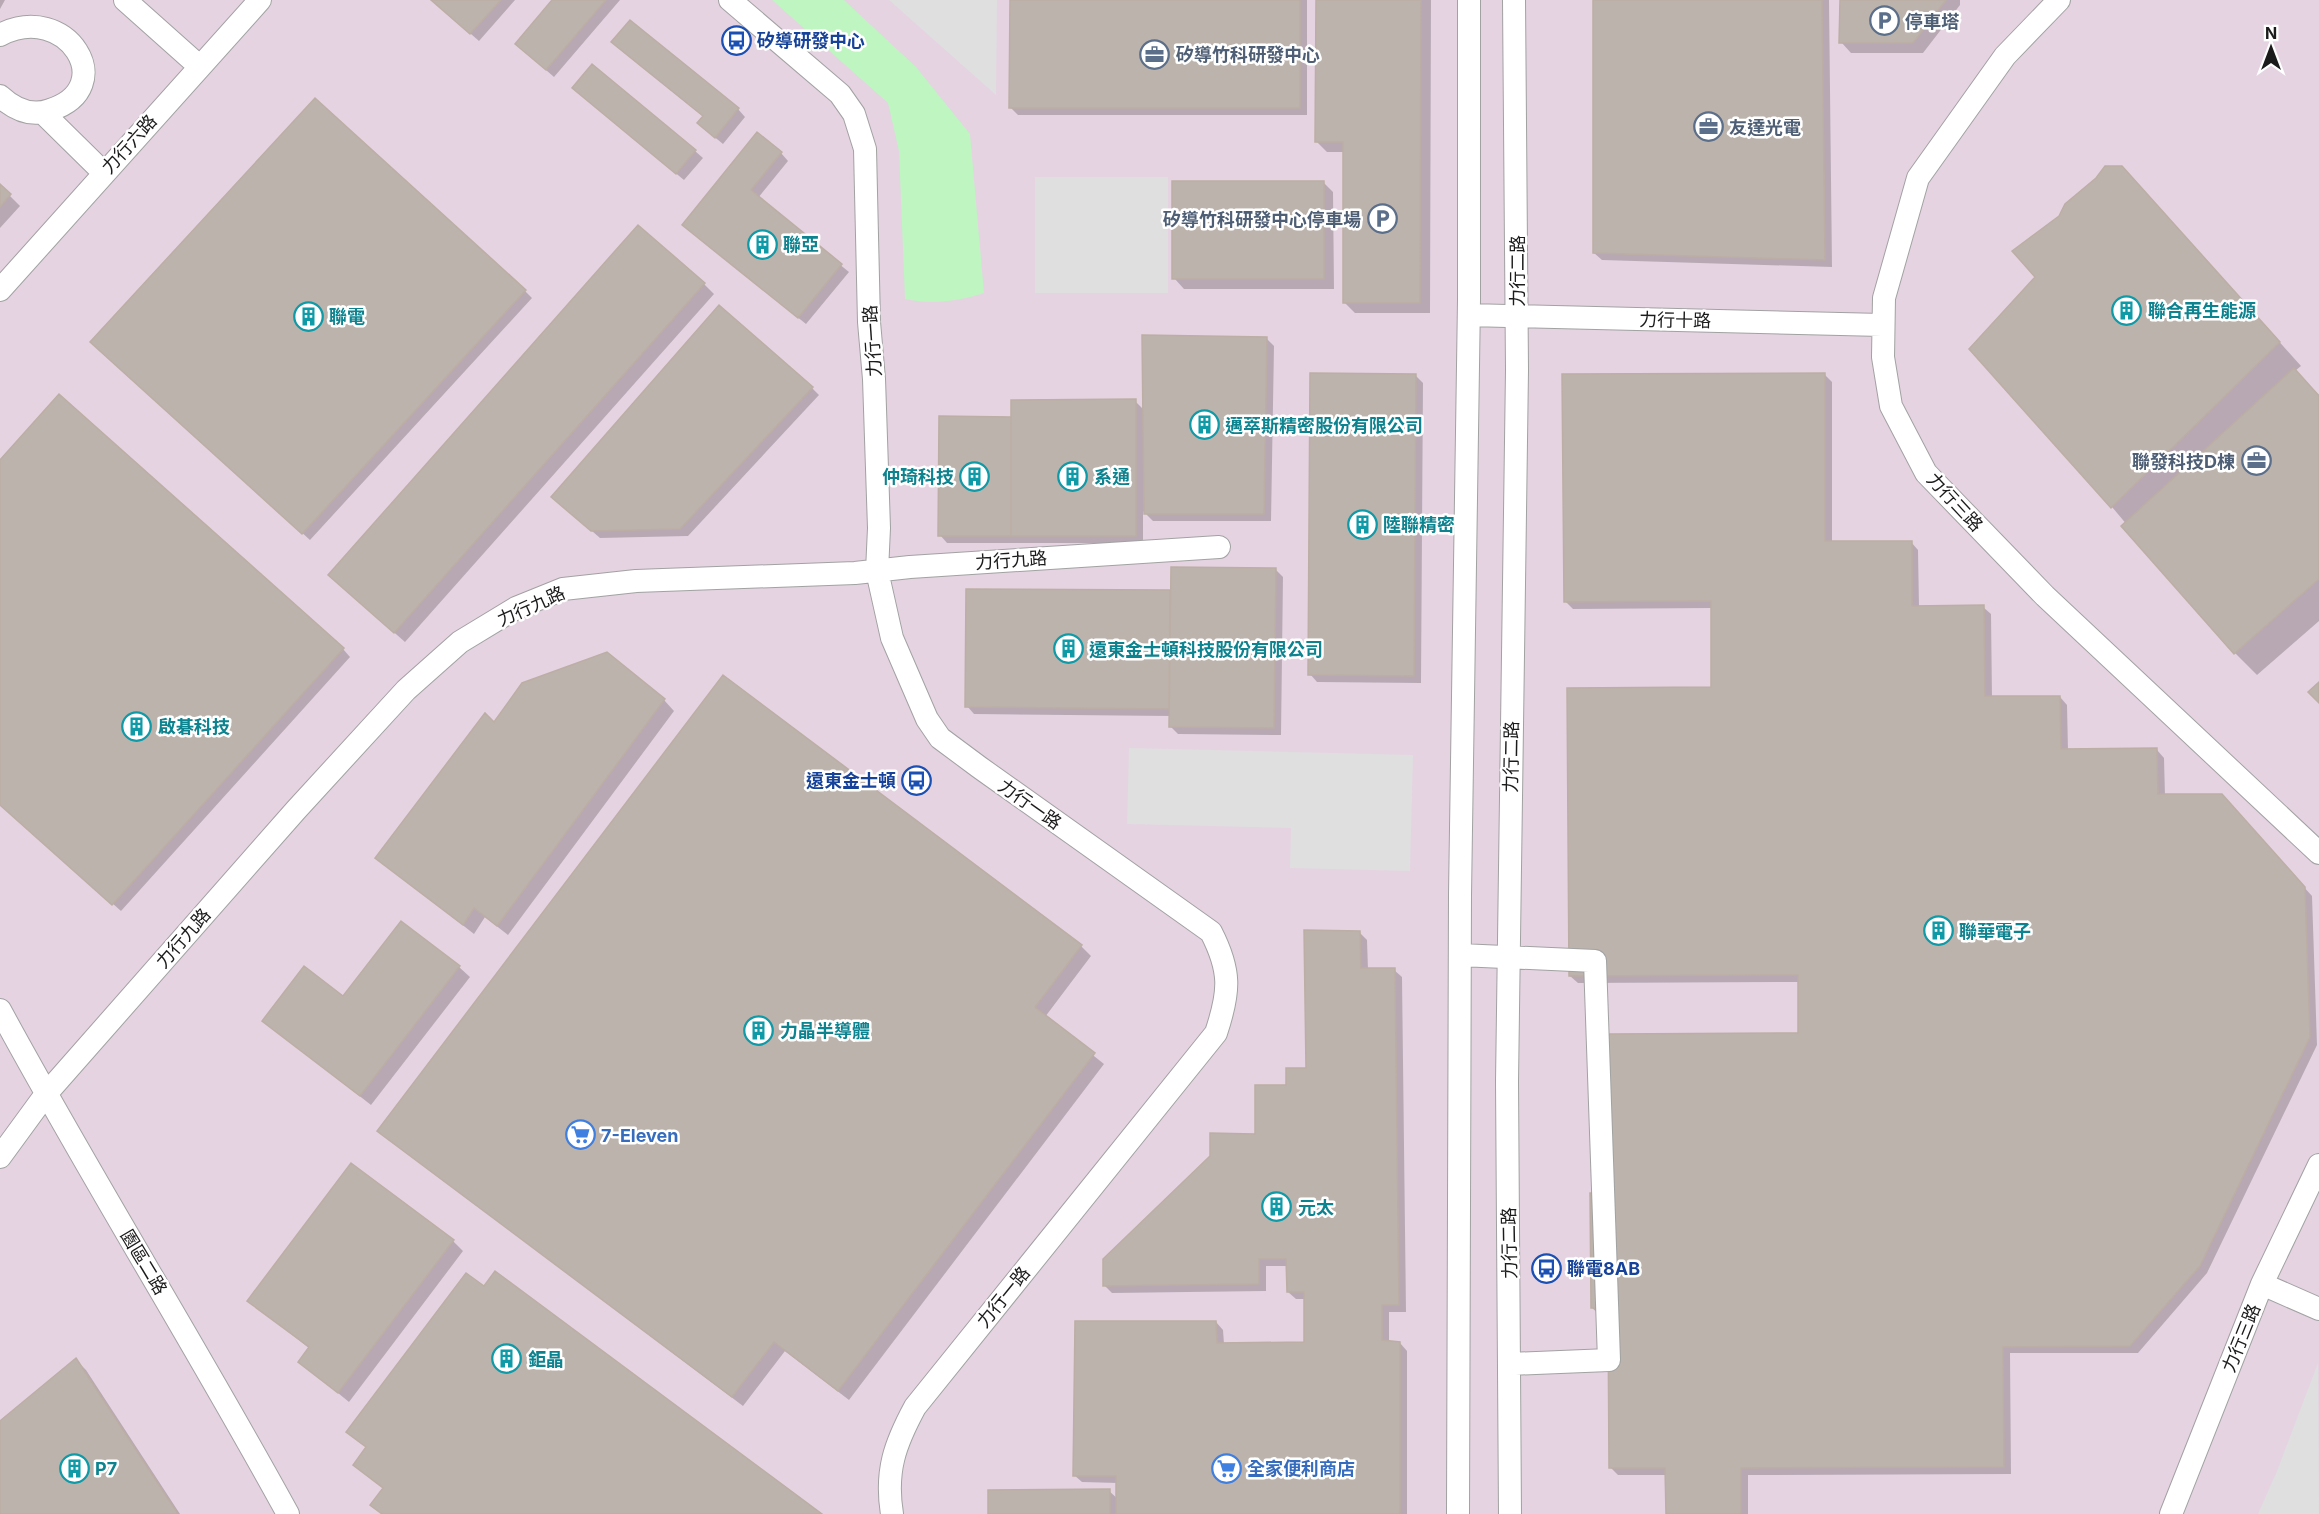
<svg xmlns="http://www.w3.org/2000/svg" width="2319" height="1514" viewBox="0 0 2319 1514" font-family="Inter,'Noto Sans TC',sans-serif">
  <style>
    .industrial { fill: #e5d3e2 }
    .park { fill: #bef5c1 }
    .parking { fill: #dfdfdf }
    .shadow { fill: #0003 }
    .building { fill: #bcb3ad; stroke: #bcaea4; stroke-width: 1.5 }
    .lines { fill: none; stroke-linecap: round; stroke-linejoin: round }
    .minor-casing { stroke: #a2a2a2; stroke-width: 24 }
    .minor { stroke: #fff; stroke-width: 22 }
    .labels { text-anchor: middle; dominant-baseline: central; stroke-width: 5; stroke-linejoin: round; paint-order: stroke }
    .service-label { font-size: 18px; font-weight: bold; fill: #4e5e75; stroke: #fff; text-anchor: start }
    .transit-label { font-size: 18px; font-weight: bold; fill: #164399; stroke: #fff; text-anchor: start }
    .street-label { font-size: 18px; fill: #1b1b1b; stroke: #fff }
    .culture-label { font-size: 18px; font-weight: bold; fill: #0d838f; stroke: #fff; text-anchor: start }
    .shop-label { font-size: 18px; font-weight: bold; fill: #366cbe; stroke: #fff; text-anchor: start }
  </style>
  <rect width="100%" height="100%" fill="#ece8e0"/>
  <path class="industrial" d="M 0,0 L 2319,0 L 2319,1514 L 0,1514 Z"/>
  <path class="park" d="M 772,0 L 844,0 L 916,67 L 970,134 L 984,293 C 958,301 933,305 905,299 L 899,151 L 888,103 Z"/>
  <path class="parking" d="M 889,0 L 997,0 L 996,95 Z
    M 1035,177 L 1168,177 L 1168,293 L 1035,293 Z
    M 1129,748 L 1413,755 L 1410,871 L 1290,868 L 1291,828 L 1127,824 Z
    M 2318,1363 L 2319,1514 L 2258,1514 L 2277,1471 Z"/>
  <path class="shadow" d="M 0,0 L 5,0 L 0,9 Z
    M 432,0 L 515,0 L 479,41 Z
    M 554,0 L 620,0 L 554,77 L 524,51 Z
    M 1011,0 L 1307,0 L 1307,115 L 1018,115 L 1011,108 Z
    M 1317,0 L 1431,0 L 1430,313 L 1355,313 L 1344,302 L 1345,152 L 1327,152 L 1317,142 Z
    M 1594,0 L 1829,0 L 1832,267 L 1602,260 L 1594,253 Z
    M 1841,0 L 1960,0 L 1960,5 L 1923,53 L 1851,53 L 1841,42 Z
    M 621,50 L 738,109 L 745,117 L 723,144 L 706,130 L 704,117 Z
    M 581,95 L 695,151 L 703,158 L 684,180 Z
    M 781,153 L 788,161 L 758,198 L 849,272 L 806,324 L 691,232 Z
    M 1323,182 L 1333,192 L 1334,289 L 1184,289 L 1174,278 Z
    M 0,186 L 20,206 L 0,228 Z
    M 2144,191 L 2301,366 L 2295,371 L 2319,395 L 2319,621 L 2257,675 L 2235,653 L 2112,507 Z
    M 704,284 L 714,294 L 405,642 L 340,585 Z
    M 525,291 L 532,298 L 310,540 L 100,350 Z
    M 1266,338 L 1274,346 L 1271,521 L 1153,521 L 1143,511 L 1143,543 L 947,543 L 940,535 L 1012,418 L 1135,401 L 1144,410 Z
    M 1824,374 L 1832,382 L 1832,543 L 1911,542 L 1918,550 L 1919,607 L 1983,607 L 1991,614 L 1992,698 L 2060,697 L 2067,705 L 2068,751 L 2157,750 L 2164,758 L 2165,796 L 2229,804 L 2312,896 L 2317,1045 L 2207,1273 L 2138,1353 L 2010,1353 L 2011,1474 L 1748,1475 L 1748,1514 L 1667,1514 L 1667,1475 L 1618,1475 L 1610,1467 L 1609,1315 L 1600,1315 L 1592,1308 L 1800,1035 L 1799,982 L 1578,983 L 1570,976 L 1713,689 L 1712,608 L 1573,609 L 1565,601 Z
    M 1415,375 L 1423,383 L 1421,683 L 1317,682 L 1310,674 Z
    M 812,388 L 819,395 L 688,536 L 600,538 L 561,504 Z
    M 0,462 L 343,649 L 350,657 L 121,911 L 0,804 Z
    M 1275,569 L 1283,577 L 1281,735 L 1178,734 L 1170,726 L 1171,716 L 974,714 L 967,706 L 968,590 L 1171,592 Z
    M 664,700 L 674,711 L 508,935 L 485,917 L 474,934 L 377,858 L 494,724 Z
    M 1359,932 L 1367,940 L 1368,970 L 1394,970 L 1402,977 L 1406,1312 L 1389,1312 L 1389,1342 L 1400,1343 L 1407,1351 L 1407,1514 L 989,1514 L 1109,1491 L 1118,1499 L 1118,1483 L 1082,1482 L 1074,1475 L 1216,1322 L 1223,1330 L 1224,1344 L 1306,1343 L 1306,1299 L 1296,1299 L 1288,1292 L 1288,1266 L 1266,1266 L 1266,1291 L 1112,1293 L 1104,1285 L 1257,1135 L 1288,1086 L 1308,1069 Z
    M 1081,946 L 1091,956 L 1045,1017 L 1104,1064 L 849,1400 L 785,1351 L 743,1406 L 379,1131 Z
    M 459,967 L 470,977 L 371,1105 L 264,1021 Z
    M 453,1241 L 463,1251 L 349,1402 L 300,1362 L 310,1349 L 249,1300 Z
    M 76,1360 L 86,1370 L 180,1514 L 0,1514 L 0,1423 Z"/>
  <path class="building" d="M 431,0 L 501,0 L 470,34 Z
    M 552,0 L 606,0 L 546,70 L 515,44 Z
    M 1010,0 L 1300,0 L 1300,108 L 1009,108 Z
    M 1316,0 L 1421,0 L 1420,303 L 1343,303 L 1343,142 L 1315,142 Z
    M 1593,0 L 1822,0 L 1825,260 L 1593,253 Z
    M 1840,0 L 1946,0 L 1913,43 L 1839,43 Z
    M 630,20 L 739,108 L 715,138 L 697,123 L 703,116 L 611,42 Z
    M 592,64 L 696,150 L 676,174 L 572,88 Z
    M 315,98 L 526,290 L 302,534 L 90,342 Z
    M 757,132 L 782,152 L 751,190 L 842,264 L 798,318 L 682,225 Z
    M 2105,166 L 2122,166 L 2280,342 L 2111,508 L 1969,349 L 2035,277 L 2012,251 L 2059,216 L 2065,204 L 2096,178 Z
    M 1172,181 L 1324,181 L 1324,279 L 1172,279 Z
    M 0,184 L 11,194 L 0,207 Z
    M 638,225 L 705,283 L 394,633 L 328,575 Z
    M 719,305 L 813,387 L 680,529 L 591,531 L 551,497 Z
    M 1142,335 L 1267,337 L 1264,514 L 1144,514 Z
    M 2294,368 L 2319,396 L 2319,579 L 2234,654 L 2121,526 Z
    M 1310,373 L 1416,374 L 1414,676 L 1308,675 Z
    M 1825,373 L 1825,541 L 1912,541 L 1912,606 L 1984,605 L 1985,696 L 2060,696 L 2061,749 L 2157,748 L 2158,794 L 2222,794 L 2305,887 L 2310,1037 L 2200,1266 L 2130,1346 L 2003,1347 L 2004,1467 L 1741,1468 L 1741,1514 L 1666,1514 L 1665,1468 L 1609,1468 L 1608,1308 L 1591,1308 L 1590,1193 L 1610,1193 L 1609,1034 L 1798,1033 L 1798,975 L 1569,976 L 1567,688 L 1711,687 L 1711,601 L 1564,602 L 1562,374 Z
    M 59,394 L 344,648 L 112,905 L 0,805 L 0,460 Z
    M 1136,399 L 1136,536 L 1011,536 L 1011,400 Z
    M 939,416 L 1011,417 L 1011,536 L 938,536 Z
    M 1171,567 L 1276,568 L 1274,728 L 1169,727 Z
    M 966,589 L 1170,590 L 1169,709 L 965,707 Z
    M 607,652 L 665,699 L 497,926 L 474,908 L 463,925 L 375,858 L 485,713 L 494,722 L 522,683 Z
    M 723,675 L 1082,945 L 1035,1007 L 1095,1053 L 838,1391 L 774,1342 L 732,1397 L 377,1131 Z
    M 2319,682 L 2319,703 L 2308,692 Z
    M 401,921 L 460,966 L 360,1096 L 262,1021 L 304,966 L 343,996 Z
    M 1304,930 L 1360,931 L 1361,968 L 1395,968 L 1399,1305 L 1382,1305 L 1382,1340 L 1400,1342 L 1400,1514 L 1116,1514 L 1116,1476 L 1073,1476 L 1075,1321 L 1216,1321 L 1217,1343 L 1304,1342 L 1304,1292 L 1287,1292 L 1286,1259 L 1259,1259 L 1259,1284 L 1103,1286 L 1103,1259 L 1210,1156 L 1210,1133 L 1255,1134 L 1255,1085 L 1286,1085 L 1286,1068 L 1306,1068 Z
    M 351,1163 L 454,1240 L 338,1393 L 298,1362 L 309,1347 L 247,1301 Z
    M 495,1271 L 822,1514 L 382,1514 L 370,1505 L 383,1488 L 353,1465 L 366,1447 L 346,1432 L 466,1273 L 484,1286 Z
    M 76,1358 L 178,1514 L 0,1514 L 0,1421 Z
    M 1110,1489 L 1110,1514 L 988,1514 L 988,1490 Z"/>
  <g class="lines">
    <defs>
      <path id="minor" d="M 125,0 L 199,66
        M 730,0 L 840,94 L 854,114 L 865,149 L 869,322 L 874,379 L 879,528 L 877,571 L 892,638 L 927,719 L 940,738 L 979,767 L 1211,932 C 1231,971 1230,991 1216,1033 L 915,1407 C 895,1444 885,1471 892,1514
        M 2059,0 L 2005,56 L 1918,178 L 1884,298 L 1883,357 L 1891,406 L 1926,473 L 2045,596 L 2319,853
        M 0,35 C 67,0 121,88 50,110 C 31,117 14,109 0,96
        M 43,113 L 104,173
        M 0,290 L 260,0
        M 1469,315 L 1882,325
        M 1460,955 L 1595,961 L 1609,1360 L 1510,1364
        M 0,1010 C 92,1180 195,1344 288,1514
        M 0,1157 L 46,1094 L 296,810 L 406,690 L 460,642 L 516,608 L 563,589 L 636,581 L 855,573 L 910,567 L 1219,547
        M 2262,1284 L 2319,1309
        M 1458,1514 L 1460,895 L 1469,300 L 1469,0
        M 1510,1514 L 1507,1082 L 1517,370 L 1514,0
        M 2171,1514 L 2262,1284 L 2319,1165"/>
    </defs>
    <use href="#minor" class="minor-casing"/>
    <use href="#minor" class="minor"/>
  </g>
  <defs>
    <symbol id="parking-ring" viewBox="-11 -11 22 22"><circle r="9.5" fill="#fff" stroke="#5c6f8a" stroke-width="1.5"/><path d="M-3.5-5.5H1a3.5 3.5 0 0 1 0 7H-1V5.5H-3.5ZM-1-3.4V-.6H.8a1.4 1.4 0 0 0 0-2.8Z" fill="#5c6f8a"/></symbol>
    <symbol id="bus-ring" viewBox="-11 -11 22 22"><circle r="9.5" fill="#fff" stroke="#1a4fb4" stroke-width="1.5"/><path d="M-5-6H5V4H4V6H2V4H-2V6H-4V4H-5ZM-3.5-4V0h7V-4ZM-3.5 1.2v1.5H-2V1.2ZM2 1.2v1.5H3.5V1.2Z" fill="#1a4fb4"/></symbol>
    <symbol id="office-ring" viewBox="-11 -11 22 22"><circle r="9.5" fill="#fff" stroke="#5c6f8a" stroke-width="1.5"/><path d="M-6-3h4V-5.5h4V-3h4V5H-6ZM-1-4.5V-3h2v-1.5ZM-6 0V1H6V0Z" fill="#5c6f8a"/></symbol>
    <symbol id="building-ring" viewBox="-11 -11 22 22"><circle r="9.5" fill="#fff" stroke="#0f9aa8" stroke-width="1.5"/><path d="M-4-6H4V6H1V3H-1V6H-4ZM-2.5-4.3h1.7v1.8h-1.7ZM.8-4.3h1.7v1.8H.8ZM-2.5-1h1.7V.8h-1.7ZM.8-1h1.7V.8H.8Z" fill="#0f9aa8"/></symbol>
    <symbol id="supermarket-ring" viewBox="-11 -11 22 22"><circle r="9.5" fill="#fff" stroke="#3f7fe0" stroke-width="1.5"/><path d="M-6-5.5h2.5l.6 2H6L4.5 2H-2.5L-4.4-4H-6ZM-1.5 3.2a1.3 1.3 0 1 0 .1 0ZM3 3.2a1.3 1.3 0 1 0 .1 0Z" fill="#3f7fe0"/></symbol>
  </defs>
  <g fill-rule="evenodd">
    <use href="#parking-ring" x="1868" y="4" width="33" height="33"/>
    <use href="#bus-ring" x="720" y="24" width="33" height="33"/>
    <use href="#office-ring" x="1138" y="38" width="33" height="33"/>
    <use href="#office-ring" x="1692" y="110" width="33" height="33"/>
    <use href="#parking-ring" x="1366" y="202" width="33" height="33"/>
    <use href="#building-ring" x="746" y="228" width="33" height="33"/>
    <use href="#building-ring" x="2110" y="294" width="33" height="33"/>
    <use href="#building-ring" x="292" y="300" width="33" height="33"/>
    <use href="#building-ring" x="1188" y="408" width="33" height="33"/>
    <use href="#office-ring" x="2240" y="444" width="33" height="33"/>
    <use href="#building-ring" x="958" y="460" width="33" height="33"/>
    <use href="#building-ring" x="1056" y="460" width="33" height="33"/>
    <use href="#building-ring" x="1346" y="508" width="33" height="33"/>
    <use href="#building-ring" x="1052" y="632" width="33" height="33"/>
    <use href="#building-ring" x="120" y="710" width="33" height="33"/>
    <use href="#bus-ring" x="900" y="764" width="33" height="33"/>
    <use href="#building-ring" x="1922" y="914" width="33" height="33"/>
    <use href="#building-ring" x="742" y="1014" width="33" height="33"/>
    <use href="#supermarket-ring" x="564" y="1118" width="33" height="33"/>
    <use href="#building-ring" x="1260" y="1190" width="33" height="33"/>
    <use href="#bus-ring" x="1530" y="1252" width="33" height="33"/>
    <use href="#building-ring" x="490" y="1342" width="33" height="33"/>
    <use href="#building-ring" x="58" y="1452" width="33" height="33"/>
    <use href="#supermarket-ring" x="1210" y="1452" width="33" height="33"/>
  </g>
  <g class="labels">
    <g class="service-label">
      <text x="1905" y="21">停車塔</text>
      <text x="1176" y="54">矽導竹科研發中心</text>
      <text x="1729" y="127">友達光電</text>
      <text x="1361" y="219" text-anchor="end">矽導竹科研發中心停車場</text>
      <text x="2235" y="461" text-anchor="end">聯發科技D棟</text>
    </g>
    <g class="transit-label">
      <text x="757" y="40">矽導研發中心</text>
      <text x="896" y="780" text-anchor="end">遠東金士頓</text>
      <text x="1567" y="1268">聯電8AB</text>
    </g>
    <g class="street-label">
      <text transform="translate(129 144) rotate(-48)">力行六路</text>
      <text transform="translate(1517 271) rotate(-90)">力行二路</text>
      <text transform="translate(1675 320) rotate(1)">力行十路</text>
      <text transform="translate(872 341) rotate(-94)">力行一路</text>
      <text transform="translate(1955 502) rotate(47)">力行三路</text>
      <text transform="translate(1011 560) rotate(-4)">力行九路</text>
      <text transform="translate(531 606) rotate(-24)">力行九路</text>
      <text transform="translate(1511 757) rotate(-89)">力行二路</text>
      <text transform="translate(1030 804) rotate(35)">力行一路</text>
      <text transform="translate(183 938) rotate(-49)">力行九路</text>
      <text transform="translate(1509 1243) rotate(-91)">力行二路</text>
      <text transform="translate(144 1262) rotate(59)">園區二路</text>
      <text transform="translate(1003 1297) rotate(-51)">力行一路</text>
      <text transform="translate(2241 1338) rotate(-68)">力行三路</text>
    </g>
    <g class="culture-label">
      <text x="783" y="244">聯亞</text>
      <text x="2148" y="310">聯合再生能源</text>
      <text x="329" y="316">聯電</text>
      <text x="1225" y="425">邁萃斯精密股份有限公司</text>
      <text x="954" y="476" text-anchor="end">仲琦科技</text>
      <text x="1094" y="476">系通</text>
      <text x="1383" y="524">陸聯精密</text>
      <text x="1089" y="649">遠東金士頓科技股份有限公司</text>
      <text x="158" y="726">啟碁科技</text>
      <text x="1959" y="931">聯華電子</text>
      <text x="780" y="1030">力晶半導體</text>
      <text x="1298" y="1207">元太</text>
      <text x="528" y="1359">鉅晶</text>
      <text x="95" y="1468">P7</text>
    </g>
    <g class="shop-label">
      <text x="601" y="1135">7-Eleven</text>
      <text x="1247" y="1468">全家便利商店</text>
    </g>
  </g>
  <g transform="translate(2271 48)" stroke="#ffffff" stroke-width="4.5" paint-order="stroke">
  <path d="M0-4.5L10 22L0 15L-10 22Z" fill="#1b1b1b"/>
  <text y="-9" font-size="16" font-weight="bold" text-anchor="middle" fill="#1b1b1b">N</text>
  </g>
</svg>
